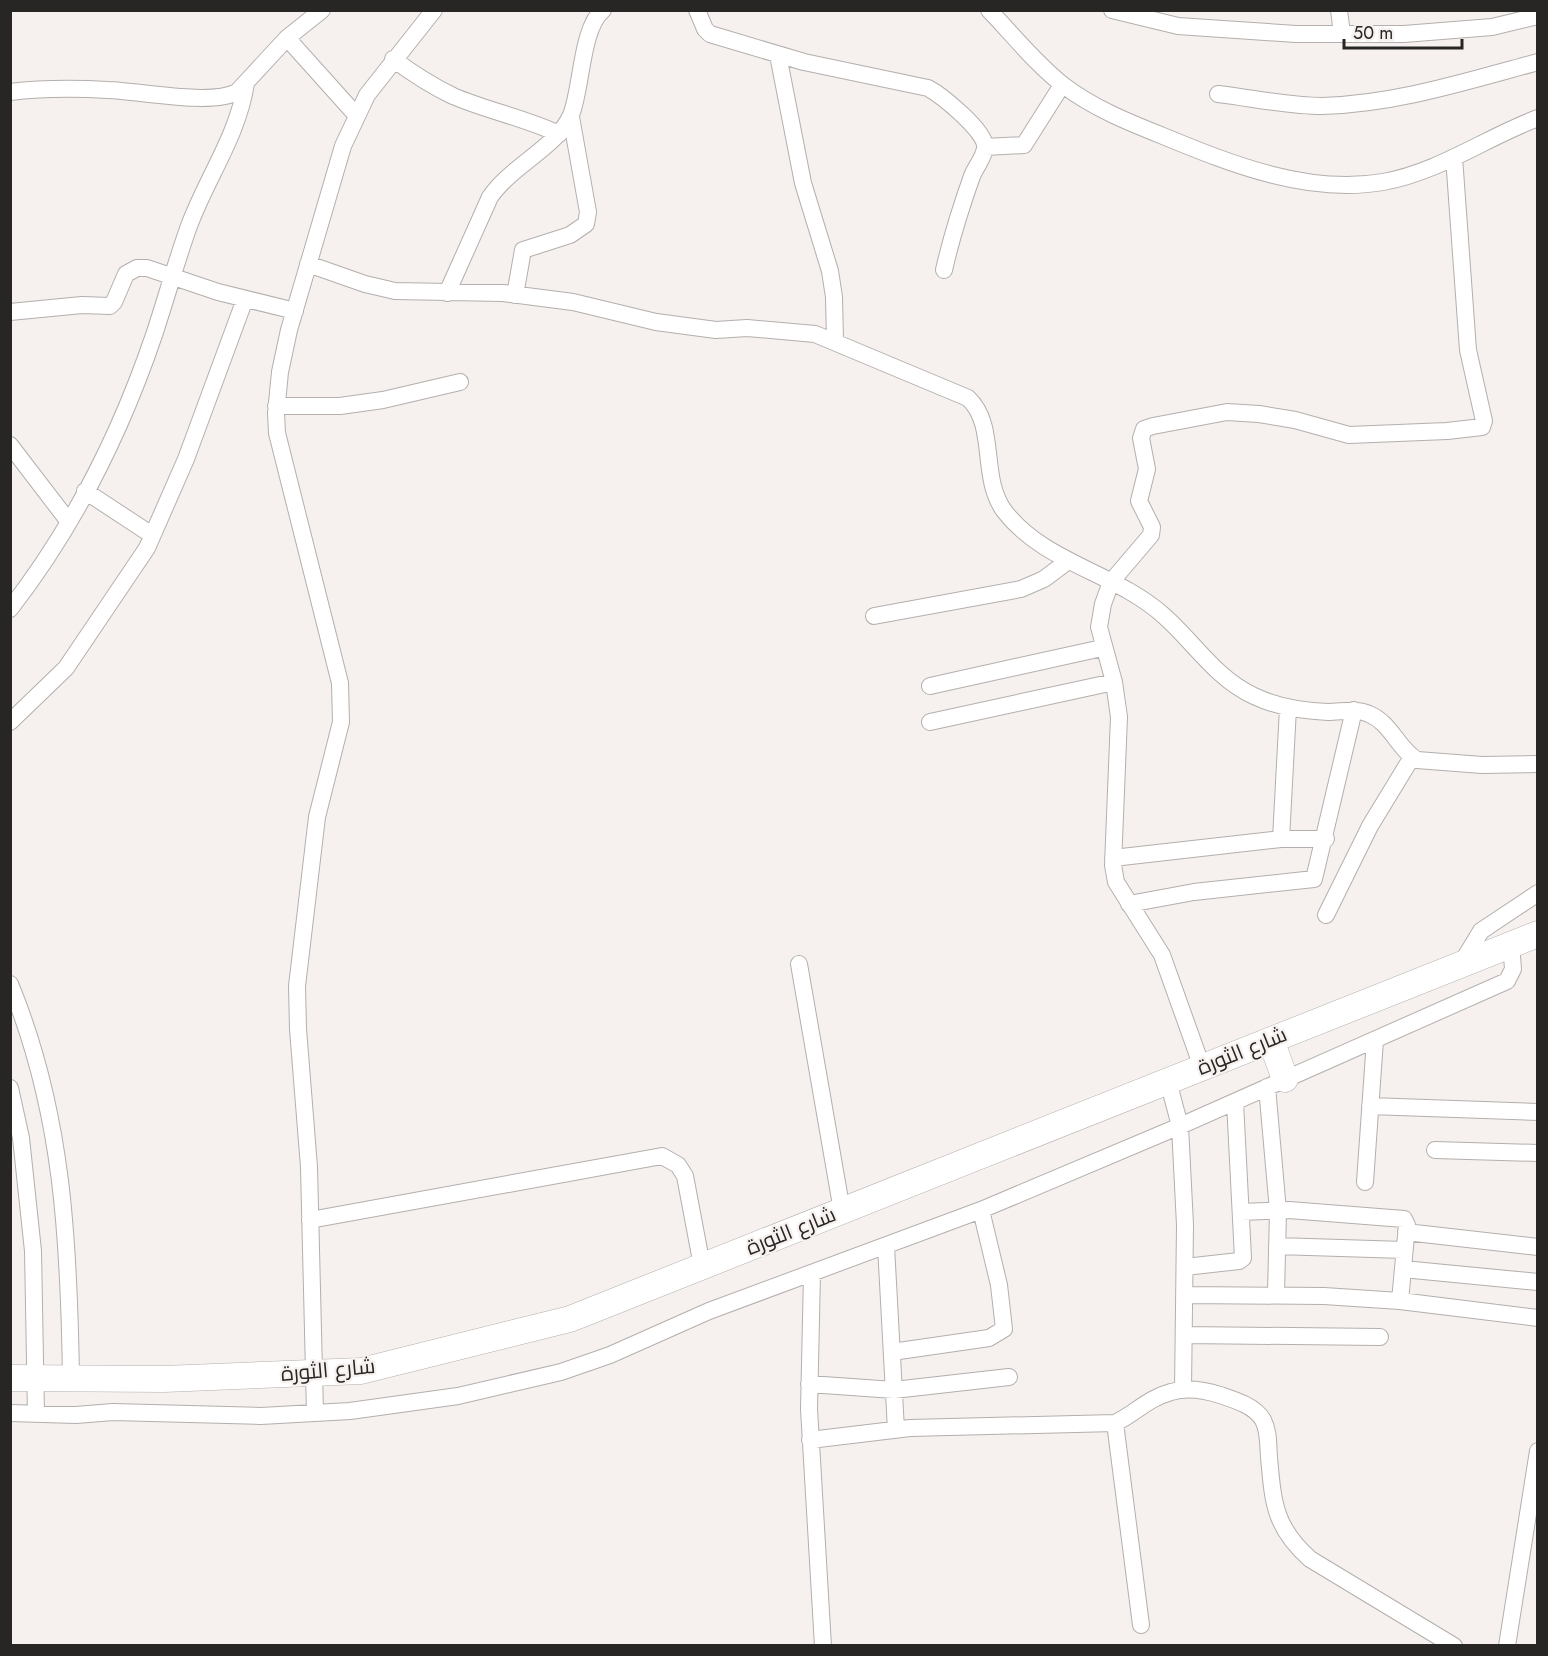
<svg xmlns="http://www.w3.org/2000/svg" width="1548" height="1656" viewBox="0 0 1548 1656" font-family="Jost,Cairo,sans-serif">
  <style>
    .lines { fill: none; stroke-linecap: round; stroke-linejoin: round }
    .minor-casing { stroke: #b4afac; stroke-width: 18 }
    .primary-casing { stroke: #b4afac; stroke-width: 27 }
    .minor { stroke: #fff; stroke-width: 16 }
    .primary { stroke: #fff; stroke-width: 26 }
    .labels { text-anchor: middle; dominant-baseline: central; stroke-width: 4.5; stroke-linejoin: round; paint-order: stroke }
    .street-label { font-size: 21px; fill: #282625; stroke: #f6f1ee }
  </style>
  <rect width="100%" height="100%" fill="#f6f1ee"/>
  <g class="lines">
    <defs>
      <path id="minor" d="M 697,10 L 705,29 L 710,34 L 804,62 L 928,88 C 941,95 986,131 985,147 C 985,156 975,168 972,176 C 961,207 951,239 944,270
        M 989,10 C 1013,35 1036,64 1063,85 C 1093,108 1128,122 1163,136 C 1231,164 1308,195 1383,182 C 1439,172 1485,138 1538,118
        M 1112,10 L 1178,26 L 1296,34 L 1404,34 L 1492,27 L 1538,16
        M 1339,10 L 1342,34
        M 287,38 L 357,116
        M 778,55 L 803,183 L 830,271 L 834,297 L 835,341
        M 393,59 C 412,73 432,86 453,96 C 488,111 525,118 559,134
        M 10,92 C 43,88 75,88 108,90 C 140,91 211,106 237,92 L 287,38 L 322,10
        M 1218,94 C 1252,98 1288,106 1322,106 C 1396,104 1467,81 1538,62
        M 985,147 L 1024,145 L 1062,85
        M 308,264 L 365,284 L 395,291 L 503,293 L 573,302 L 656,322 L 716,330 L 747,328 L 815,334 L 968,398 C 998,426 979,478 1005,512 C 1045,563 1116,573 1163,615 C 1194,642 1215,678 1254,696 C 1277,707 1303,711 1328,712 C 1342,712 1356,708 1369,714 C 1391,723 1398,749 1417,760 L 1482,765 L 1538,764
        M 447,293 L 490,197 C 511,166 558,146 571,115 C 582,88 581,28 603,10
        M 515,295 L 523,250 L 570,235 L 586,224 L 588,212 L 571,117
        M 10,312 L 82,305 L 110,306 L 114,302 L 126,274 L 137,268 L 147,268 L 218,292 L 295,311
        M 276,406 L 340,406 L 383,400 L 460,382
        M 10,445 L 69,522
        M 85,491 L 152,535
        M 10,609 C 73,528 121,432 154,335 C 166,299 176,262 189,226 C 207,177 238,136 246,83
        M 874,616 L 1021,589 L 1044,579 L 1068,561
        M 930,686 L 1102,648
        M 10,722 L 66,668 L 147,548 L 186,459 L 245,299
        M 930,722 L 1114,682
        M 1281,839 L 1288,708
        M 1113,858 L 1281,839 L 1326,839
        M 1129,904 L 1194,892 L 1314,879 L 1354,710
        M 1326,915 L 1370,826 L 1412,757
        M 799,964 L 842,1211
        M 1461,964 L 1481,931 L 1538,893
        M 10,984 C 63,1112 69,1242 71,1378
        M 1202,1067 L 1162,955 L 1116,882 L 1113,865 L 1119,717 L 1114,682 L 1099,627 L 1103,604 L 1111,582 L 1151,535 L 1152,527 L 1139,501 L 1147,469 L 1141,438 L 1144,429 L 1153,426 L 1227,412 L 1259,414 L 1295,420 L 1349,435 L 1447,431 L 1482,427 L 1484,421 L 1468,350 L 1454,157
        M 1267,1087 L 1278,1211 L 1276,1294
        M 10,1088 L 21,1138 L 33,1251 L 36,1414
        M 1370,1106 L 1538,1112
        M 1435,1150 L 1538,1153
        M 1365,1182 L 1375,1040
        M 1241,1212 L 1289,1210 L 1404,1219 L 1407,1225 L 1400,1301
        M 310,1220 L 662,1156 L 678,1165 L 685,1176 L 702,1266
        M 1406,1232 L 1538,1247
        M 886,1246 L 896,1430
        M 1277,1246 L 1404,1250
        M 1185,1267 L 1239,1261 L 1243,1258 L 1235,1102
        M 1403,1269 L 1538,1282
        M 812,1274 L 809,1409 L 823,1646
        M 1185,1295 L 1324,1296 L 1400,1301 L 1538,1318
        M 1185,1335 L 1380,1337
        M 892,1352 L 989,1338 L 1004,1329 L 999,1285 L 981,1210
        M 809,1384 L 894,1390 L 1009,1377
        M 1183,1390 L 1185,1225 L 1180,1126 L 1507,981 L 1513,969 L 1511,944
        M 10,1413 L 76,1415 L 113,1412 L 261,1416 L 350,1411 L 458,1396 L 561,1372 L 610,1355 L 709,1311 L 981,1210 L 1180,1126 L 1168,1081
        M 315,1413 L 309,1167 L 298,1029 L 297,986 L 317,817 L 341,722 L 340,683 L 277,433 L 276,413 L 280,372 L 289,330 L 343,146 L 367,95 L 434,10
        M 1115,1423 L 1141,1625
        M 810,1440 L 910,1428 L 1115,1423 C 1135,1414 1146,1399 1171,1392 C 1187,1387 1204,1390 1220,1395 C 1235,1400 1255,1406 1263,1420 C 1269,1431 1268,1445 1269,1457 C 1273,1502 1274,1527 1310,1559 L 1454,1646
        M 1507,1646 L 1538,1451"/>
      <path id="primary" d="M 1271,1040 L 1285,1079
        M 10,1378 L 164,1379 L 361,1371 L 570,1319 L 1538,934"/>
    </defs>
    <use href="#minor" class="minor-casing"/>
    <use href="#primary" class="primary-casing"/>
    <use href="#minor" class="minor"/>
    <use href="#primary" class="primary"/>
  </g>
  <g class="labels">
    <g class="street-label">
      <text transform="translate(1242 1051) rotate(-22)">شارع الثورة</text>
      <text transform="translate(791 1231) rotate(-22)">شارع الثورة</text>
      <text transform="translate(328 1370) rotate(-5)">شارع الثورة</text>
    </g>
  </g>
  <rect width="1548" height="1656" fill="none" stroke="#282625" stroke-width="24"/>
  <path d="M1344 39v9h118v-9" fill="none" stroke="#282625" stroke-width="3"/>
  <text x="1353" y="39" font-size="18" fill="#282625" stroke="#f6f1ee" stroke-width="4.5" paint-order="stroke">50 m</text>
</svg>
